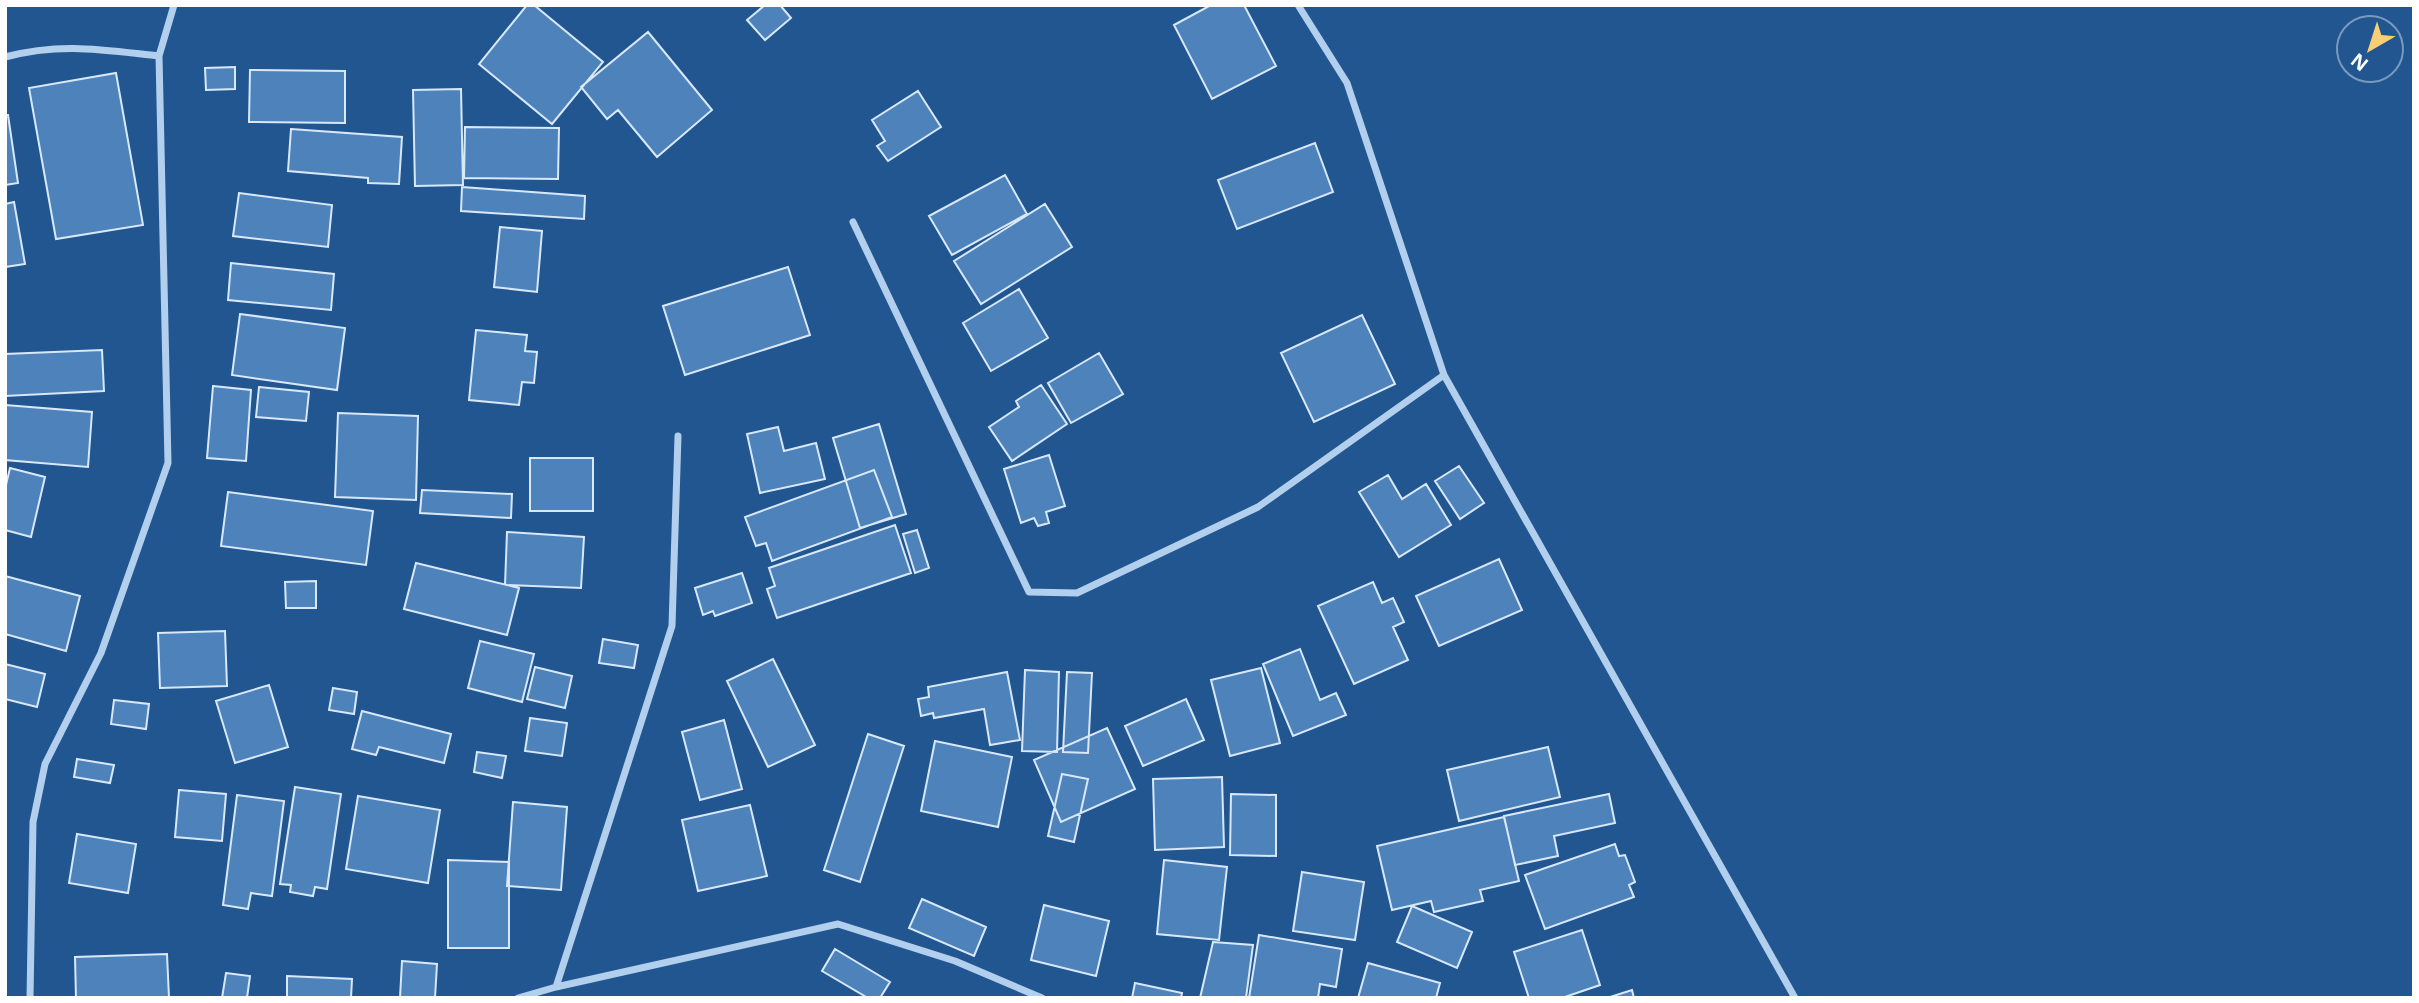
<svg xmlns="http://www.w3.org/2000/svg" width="2419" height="1003" viewBox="0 0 2419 1003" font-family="'Noto Sans',sans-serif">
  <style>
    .building { fill: #4e82ba; stroke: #d8e8f9; stroke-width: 2 }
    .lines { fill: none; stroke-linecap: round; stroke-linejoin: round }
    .minor { stroke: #b2cfed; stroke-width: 7 }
  </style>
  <rect width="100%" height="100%" fill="#215691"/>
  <path class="building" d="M 527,5 L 534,5 L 603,62 L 552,124 L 479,64 Z
    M 765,5 L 780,5 L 791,18 L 765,40 L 747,20 Z
    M 1211,5 L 1244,5 L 1276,66 L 1212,99 L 1174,25 Z
    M 648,32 L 712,110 L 657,157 L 618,110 L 607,119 L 581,87 Z
    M 235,67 L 235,89 L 206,90 L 205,68 Z
    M 250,70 L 345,71 L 345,123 L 249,122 Z
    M 116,73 L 143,225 L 56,239 L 29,88 Z
    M 461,89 L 463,185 L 415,186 L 413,90 Z
    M 918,91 L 941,127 L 888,161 L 877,146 L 885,141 L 872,120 Z
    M 5,115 L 8,115 L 18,183 L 5,185 Z
    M 465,127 L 559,128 L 558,179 L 464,178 Z
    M 291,129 L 402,137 L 399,184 L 368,183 L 368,178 L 288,171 Z
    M 1315,143 L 1333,192 L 1237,229 L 1218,180 Z
    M 1005,175 L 1027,214 L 952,255 L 929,216 Z
    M 462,187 L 585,196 L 584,219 L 461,211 Z
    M 239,193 L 332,205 L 328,247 L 233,236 Z
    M 14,202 L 25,264 L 5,267 L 5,204 Z
    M 1045,204 L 1072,247 L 981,304 L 954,261 Z
    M 500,227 L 542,231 L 537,292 L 494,287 Z
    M 231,263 L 334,274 L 331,310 L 228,300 Z
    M 788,267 L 810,335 L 685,375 L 663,306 Z
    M 1019,289 L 1048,338 L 991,371 L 963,323 Z
    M 240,314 L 345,328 L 337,390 L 232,375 Z
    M 1362,315 L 1395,384 L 1314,422 L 1281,353 Z
    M 476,330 L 527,335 L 525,351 L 537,352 L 534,383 L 522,382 L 519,405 L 469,400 Z
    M 102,350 L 104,391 L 5,396 L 5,354 Z
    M 1099,353 L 1123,394 L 1071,423 L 1048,383 Z
    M 1041,385 L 1067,424 L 1012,461 L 989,427 L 1019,407 L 1016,401 Z
    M 213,386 L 251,390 L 246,461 L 207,458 Z
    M 259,387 L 309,392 L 306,421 L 256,417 Z
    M 5,405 L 92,412 L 88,467 L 5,460 Z
    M 338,413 L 418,416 L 416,500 L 335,497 Z
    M 879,424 L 906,514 L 860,528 L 833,438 Z
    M 778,427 L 784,451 L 816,443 L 825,479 L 760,493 L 747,434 Z
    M 1049,455 L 1065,506 L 1046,512 L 1049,523 L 1038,526 L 1034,518 L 1021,523 L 1004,469 Z
    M 530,458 L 593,458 L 593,511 L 530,511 Z
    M 1459,466 L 1484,503 L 1460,519 L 1435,481 Z
    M 10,468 L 45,477 L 31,537 L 5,530 L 5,489 Z
    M 874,470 L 892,517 L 772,561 L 766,543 L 756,546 L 745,517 Z
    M 1388,475 L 1402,499 L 1426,484 L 1451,525 L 1399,557 L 1359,492 Z
    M 422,490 L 512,494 L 511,518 L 420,513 Z
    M 228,492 L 373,511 L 366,565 L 221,546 Z
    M 895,525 L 911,573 L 777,618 L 767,589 L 775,586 L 769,568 Z
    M 917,530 L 929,568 L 915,573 L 903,534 Z
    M 507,532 L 584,537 L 581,588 L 505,585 Z
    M 1499,559 L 1522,610 L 1439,646 L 1416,596 Z
    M 416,563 L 519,588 L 507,635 L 404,609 Z
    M 742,573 L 752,603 L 715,616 L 713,611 L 703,615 L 695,588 Z
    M 5,576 L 80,596 L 66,651 L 5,634 Z
    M 316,581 L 316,608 L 286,608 L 285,582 Z
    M 1373,582 L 1382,603 L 1393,598 L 1404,622 L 1393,627 L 1408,660 L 1354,684 L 1318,606 Z
    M 225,631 L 227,686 L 160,688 L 158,633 Z
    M 603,639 L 638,645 L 634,668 L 599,663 Z
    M 480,641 L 534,654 L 522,702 L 468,688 Z
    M 1300,649 L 1320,700 L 1336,693 L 1346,715 L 1293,736 L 1263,664 Z
    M 773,659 L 815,745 L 768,767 L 727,681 Z
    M 5,664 L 45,674 L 37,707 L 5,699 Z
    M 535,667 L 572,676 L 565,708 L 527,699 Z
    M 1261,668 L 1280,743 L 1230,756 L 1211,680 Z
    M 1025,670 L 1059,672 L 1057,752 L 1022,751 Z
    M 1007,672 L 1020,740 L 990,745 L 984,709 L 934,718 L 933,713 L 921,716 L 918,699 L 929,697 L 928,687 Z
    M 1067,672 L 1092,673 L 1088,753 L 1063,752 Z
    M 269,685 L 288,747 L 235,763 L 216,701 Z
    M 333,688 L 357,692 L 354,714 L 329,710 Z
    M 1186,699 L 1204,740 L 1143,766 L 1125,726 Z
    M 114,700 L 149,704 L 146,729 L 111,724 Z
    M 362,711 L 451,734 L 444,763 L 379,747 L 376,755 L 352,749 Z
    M 530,718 L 567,723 L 562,756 L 525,751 Z
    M 724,720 L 742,789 L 700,800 L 682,732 Z
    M 1107,728 L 1135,789 L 1061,822 L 1034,760 Z
    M 868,734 L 904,746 L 860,882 L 824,870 Z
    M 935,741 L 1012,757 L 998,827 L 921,811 Z
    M 1548,747 L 1560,797 L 1459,821 L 1447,770 Z
    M 477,752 L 506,756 L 502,778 L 474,772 Z
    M 77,759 L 114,765 L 110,783 L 74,777 Z
    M 1062,774 L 1088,779 L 1074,842 L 1048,836 Z
    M 1222,777 L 1224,847 L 1155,850 L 1153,779 Z
    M 295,787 L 341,794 L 327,889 L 315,887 L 313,896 L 290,892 L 291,885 L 280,884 Z
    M 179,790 L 226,794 L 222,841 L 175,837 Z
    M 1231,794 L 1276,795 L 1276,856 L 1230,855 Z
    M 1609,794 L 1615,823 L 1554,836 L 1558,856 L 1515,865 L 1504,816 Z
    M 237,795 L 284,801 L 272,896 L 251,893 L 248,909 L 223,905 Z
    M 358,796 L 440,810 L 428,883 L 346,869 Z
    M 513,802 L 567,807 L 561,890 L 507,886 Z
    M 750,805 L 767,876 L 698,891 L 682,820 Z
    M 1504,817 L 1519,881 L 1480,890 L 1483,901 L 1434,912 L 1431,901 L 1392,910 L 1377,846 Z
    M 77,834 L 136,844 L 128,893 L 69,883 Z
    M 1615,844 L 1619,856 L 1625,855 L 1635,882 L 1629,885 L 1634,897 L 1545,929 L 1525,875 Z
    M 448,860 L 509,862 L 509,948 L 448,948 Z
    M 1164,860 L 1227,867 L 1219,940 L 1157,934 Z
    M 1302,872 L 1364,882 L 1355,940 L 1293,931 Z
    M 922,899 L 986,927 L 974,956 L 909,928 Z
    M 1044,905 L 1109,921 L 1096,976 L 1031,960 Z
    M 1412,906 L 1472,932 L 1457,968 L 1397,942 Z
    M 1582,930 L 1600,985 L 1562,998 L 1529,998 L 1514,952 Z
    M 1259,935 L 1342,949 L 1336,987 L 1320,984 L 1318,998 L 1249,998 Z
    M 1213,942 L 1253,945 L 1246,998 L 1200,998 Z
    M 835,949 L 890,982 L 880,998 L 868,998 L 822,971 Z
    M 167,954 L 169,998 L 76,998 L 75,957 Z
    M 402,961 L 437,964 L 435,998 L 400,998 Z
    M 1368,963 L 1440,983 L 1436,998 L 1358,998 Z
    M 226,973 L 250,976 L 247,998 L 222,998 Z
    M 287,976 L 352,979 L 351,998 L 287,998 Z
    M 1135,983 L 1182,993 L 1181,998 L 1132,998 Z
    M 1632,990 L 1634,998 L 1607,998 Z"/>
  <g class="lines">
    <path class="minor" d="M 1298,5 L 1347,83 L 1444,375
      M 5,57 C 61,42 104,50 159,56
      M 853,222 L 1029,592 L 1077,593 L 1258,507 L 1444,375 L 1795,998
      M 556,987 L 838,924 L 955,961 L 1042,998
      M 30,998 L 33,822 L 45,764 L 101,653 L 168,463 L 159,56 L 174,5
      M 518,998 L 556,987 L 672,626 L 678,436"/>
  </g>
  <rect width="2419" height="1003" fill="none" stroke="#ffffff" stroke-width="14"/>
  <g transform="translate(2370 49) rotate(219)"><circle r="33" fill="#215691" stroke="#7a9abd" stroke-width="2"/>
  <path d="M0-5L12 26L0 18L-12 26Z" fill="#f9ce74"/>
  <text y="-10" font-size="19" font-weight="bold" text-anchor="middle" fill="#ffffff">N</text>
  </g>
</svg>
